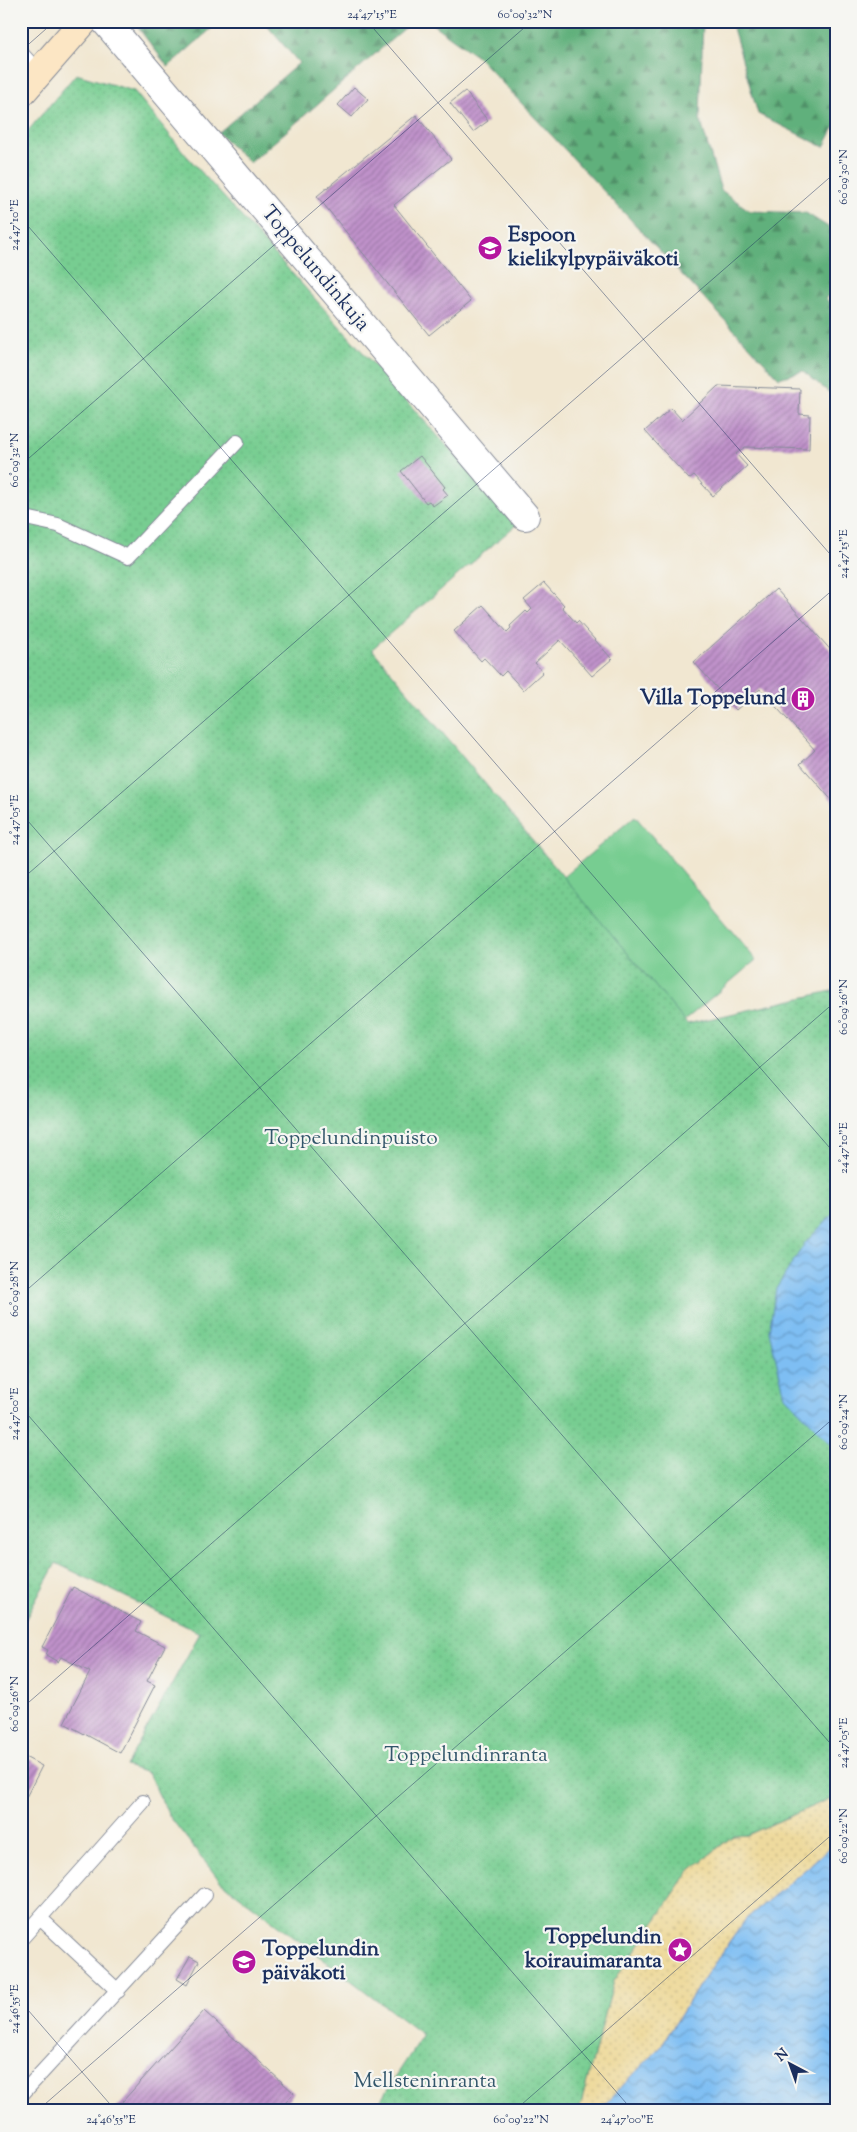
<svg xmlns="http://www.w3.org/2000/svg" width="857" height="2132" viewBox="0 0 857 2132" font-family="'Sorts Mill Goudy',serif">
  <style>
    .green { fill: #77cd91; stroke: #497e78 }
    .forest { fill: url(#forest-firs); stroke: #3e706c }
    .sand { fill: url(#sand-dots); stroke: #84847e }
    .park { fill: url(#park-dots); stroke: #497e78 }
    .water { fill: url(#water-waves); stroke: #4c76a8 }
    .building { fill: url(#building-hatch) }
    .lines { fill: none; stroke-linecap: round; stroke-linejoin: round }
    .service-casing { stroke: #868b98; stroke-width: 16 }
    .minor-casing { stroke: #868b98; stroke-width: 30 }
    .secondary-casing { stroke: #868b98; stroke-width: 30 }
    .service { stroke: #fff; stroke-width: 14 }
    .minor { stroke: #fff; stroke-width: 28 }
    .secondary { stroke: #fce6c4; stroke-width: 28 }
    .ticks { fill: none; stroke: #1b2f5e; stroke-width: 1; stroke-opacity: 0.45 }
    .labels { text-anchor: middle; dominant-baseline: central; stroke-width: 4.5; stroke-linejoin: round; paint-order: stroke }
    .poi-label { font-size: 21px; font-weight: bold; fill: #1b2f5e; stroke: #f6f6f2; text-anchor: start }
    .street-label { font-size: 21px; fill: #1b2f5e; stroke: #f6f6f2 }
    .park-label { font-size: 21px; fill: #32566b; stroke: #f6f6f2 }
    .neatline { fill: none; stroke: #1b2f5e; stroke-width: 2 }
    .ticks-label { font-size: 12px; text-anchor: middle; fill: #1b2f5e }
  </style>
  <defs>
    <pattern id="forest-firs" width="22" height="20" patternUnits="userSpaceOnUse" patternTransform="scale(1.25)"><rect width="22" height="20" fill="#61b07b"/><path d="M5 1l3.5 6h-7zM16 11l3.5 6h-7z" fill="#4f9068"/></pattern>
    <pattern id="sand-dots" width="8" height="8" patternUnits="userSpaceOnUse" patternTransform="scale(1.25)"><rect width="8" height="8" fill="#eeda9e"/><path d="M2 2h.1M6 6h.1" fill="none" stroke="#ccbb8a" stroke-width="1.8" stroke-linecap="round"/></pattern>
    <pattern id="park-dots" width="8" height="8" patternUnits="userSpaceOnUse" patternTransform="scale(1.25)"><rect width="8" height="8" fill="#77cd91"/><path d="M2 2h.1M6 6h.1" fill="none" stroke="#66b07f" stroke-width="1.8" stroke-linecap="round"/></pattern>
    <pattern id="water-waves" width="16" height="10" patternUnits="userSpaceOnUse" patternTransform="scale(1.25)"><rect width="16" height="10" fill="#7ebef3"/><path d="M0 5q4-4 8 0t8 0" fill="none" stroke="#669bc8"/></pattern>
    <pattern id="building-hatch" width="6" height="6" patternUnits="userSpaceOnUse" patternTransform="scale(1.25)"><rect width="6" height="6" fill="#c092ca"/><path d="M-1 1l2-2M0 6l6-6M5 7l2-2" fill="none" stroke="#9b78a7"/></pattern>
  </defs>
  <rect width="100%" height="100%" fill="#f6f6f2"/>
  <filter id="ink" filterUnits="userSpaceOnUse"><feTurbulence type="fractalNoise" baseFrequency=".02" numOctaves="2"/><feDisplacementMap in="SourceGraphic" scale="10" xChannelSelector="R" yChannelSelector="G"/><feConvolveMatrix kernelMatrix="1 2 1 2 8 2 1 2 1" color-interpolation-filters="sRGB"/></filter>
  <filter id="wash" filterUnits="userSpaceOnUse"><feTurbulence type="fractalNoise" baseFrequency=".0096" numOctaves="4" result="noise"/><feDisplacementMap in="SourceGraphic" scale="20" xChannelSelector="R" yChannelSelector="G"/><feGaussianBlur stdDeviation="1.12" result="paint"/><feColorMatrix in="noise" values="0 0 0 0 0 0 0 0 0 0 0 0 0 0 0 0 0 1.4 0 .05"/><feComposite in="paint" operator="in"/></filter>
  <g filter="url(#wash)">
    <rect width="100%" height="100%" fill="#f1e7d1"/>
    <path class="green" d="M 635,816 L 756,960 L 684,1021 L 563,877 Z"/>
    <path class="forest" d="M 133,21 L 220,21 L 168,67 Z
      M 263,21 L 413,21 L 250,163 L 218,133 L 299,63 Z
      M 428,21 L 703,21 L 700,119 L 721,190 L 750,211 L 806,213 L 836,232 L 836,291 L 825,298 L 836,308 L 836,398 L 803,371 L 779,378 L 479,58 Z
      M 731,21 L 836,21 L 836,124 L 824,147 L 758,114 Z"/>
    <path class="sand" d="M 836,1796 L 836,1841 L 807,1868 L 746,1919 L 702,1981 L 661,2046 L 606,2104 L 604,2111 L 579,2111 L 614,1981 L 690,1870 L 733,1836 L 747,1835 Z"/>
    <path class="park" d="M 76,74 L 134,91 L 186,155 L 517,524 L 372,649 L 687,1024 L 836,990 L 836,1796 L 747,1835 L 733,1836 L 690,1870 L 614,1981 L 579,2111 L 373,2111 L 423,2035 L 220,1881 L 170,1817 L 148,1773 L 126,1766 L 200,1633 L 56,1563 L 24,1622 L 21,1621 L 21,139 Z"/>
    <path class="water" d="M 836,1211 L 836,1449 L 785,1396 L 769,1331 L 776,1289 L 805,1243 Z
      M 836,1841 L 836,2111 L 604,2111 L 605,2104 L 661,2046 L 702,1981 L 746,1919 L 807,1868 Z"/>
    <g id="blocks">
      <path class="building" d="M 354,87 L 368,99 L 352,117 L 338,105 Z
        M 465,91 L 488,121 L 473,132 L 450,103 Z
        M 416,115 L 451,159 L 394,205 L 471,301 L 429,335 L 317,196 Z
        M 718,386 L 800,389 L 799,414 L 810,415 L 809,449 L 745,447 L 736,454 L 747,466 L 713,496 L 694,475 L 689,479 L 645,431 L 671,408 L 682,420 Z
        M 420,456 L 445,487 L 443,489 L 448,495 L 433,506 L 429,501 L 426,503 L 401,471 Z
        M 544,583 L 564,605 L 562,607 L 576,623 L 578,621 L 612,659 L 592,676 L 560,640 L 535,663 L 543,672 L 523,690 L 506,671 L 501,676 L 484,658 L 481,661 L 454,631 L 483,605 L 507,632 L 511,628 L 510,626 L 526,611 L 528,613 L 532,609 L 524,600 Z
        M 776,589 L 836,656 L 836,805 L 800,764 L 815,750 L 760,689 L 736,710 L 694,662 Z
        M 73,1587 L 141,1622 L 136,1631 L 165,1646 L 147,1681 L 155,1685 L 120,1753 L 64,1723 L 90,1672 L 61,1657 L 58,1662 L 46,1655 L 48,1650 L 42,1647 Z
        M 21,1755 L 42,1766 L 21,1807 Z
        M 190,1956 L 199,1961 L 187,1985 L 177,1979 Z
        M 204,2011 L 294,2093 L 278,2111 L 211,2111 L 202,2106 L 199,2111 L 114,2111 Z"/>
    </g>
  </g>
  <g filter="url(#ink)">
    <use href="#blocks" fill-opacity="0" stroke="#868b98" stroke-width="1"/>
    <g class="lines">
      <defs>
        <path id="service" d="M 21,53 L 39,73
          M 21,517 L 58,525 L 128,557 L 237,442
          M 40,1918 L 118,1991
          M 21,1939 L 143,1802
          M 21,2095 L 205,1895"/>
        <path id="minor" d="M 105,21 L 525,516"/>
        <path id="secondary" d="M 21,93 L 84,21"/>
      </defs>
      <use href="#service" class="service-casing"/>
      <use href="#minor" class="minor-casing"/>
      <use href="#secondary" class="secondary-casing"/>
      <use href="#service" class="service"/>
      <use href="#minor" class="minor"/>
      <use href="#secondary" class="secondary"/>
    </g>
  </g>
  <path class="ticks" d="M 367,21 L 836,561M 21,51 L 55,21M 21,218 L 836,1155M 21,465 L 532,21M 21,813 L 836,1750M 21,880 L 836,172M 21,1295 L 836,587M 21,1407 L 633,2111M 21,1709 L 836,1001M 21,2002 L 116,2111M 37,2111 L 836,1416M 514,2111 L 836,1831"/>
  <defs>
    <symbol id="school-disc" viewBox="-11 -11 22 22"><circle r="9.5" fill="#b5179e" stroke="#f6f6f2"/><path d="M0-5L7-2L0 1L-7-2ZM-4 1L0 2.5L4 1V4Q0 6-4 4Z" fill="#fff"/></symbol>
    <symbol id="building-disc" viewBox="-11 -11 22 22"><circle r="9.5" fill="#b5179e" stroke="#f6f6f2"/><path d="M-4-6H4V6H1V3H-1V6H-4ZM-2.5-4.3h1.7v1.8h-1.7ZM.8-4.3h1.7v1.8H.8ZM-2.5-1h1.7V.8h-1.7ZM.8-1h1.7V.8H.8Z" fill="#fff"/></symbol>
    <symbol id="sight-disc" viewBox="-11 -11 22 22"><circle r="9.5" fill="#b5179e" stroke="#f6f6f2"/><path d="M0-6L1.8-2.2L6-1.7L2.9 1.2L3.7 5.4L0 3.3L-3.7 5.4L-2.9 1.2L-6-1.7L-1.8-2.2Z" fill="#fff"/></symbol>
  </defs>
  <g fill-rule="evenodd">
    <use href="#school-disc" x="476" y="234" width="28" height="28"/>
    <use href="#building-disc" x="789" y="685" width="28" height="28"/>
    <use href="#sight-disc" x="666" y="1936" width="28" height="28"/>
    <use href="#school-disc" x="230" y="1948" width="28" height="28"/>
  </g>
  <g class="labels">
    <g class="poi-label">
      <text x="508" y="236">Espoon<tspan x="508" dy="24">kielikylpypäiväkoti</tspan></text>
      <text x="786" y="699" text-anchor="end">Villa Toppelund</text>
      <text x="662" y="1938" text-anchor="end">Toppelundin<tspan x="662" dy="24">koirauimaranta</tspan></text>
      <text x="262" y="1950">Toppelundin<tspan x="262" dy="24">päiväkoti</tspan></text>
    </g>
    <g class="street-label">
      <text transform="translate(315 269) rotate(50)">Toppelundinkuja</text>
    </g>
    <g class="park-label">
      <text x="351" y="1139">Toppelundinpuisto</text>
      <text x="466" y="1756">Toppelundinranta</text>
      <text x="425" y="2082">Mellsteninranta</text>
    </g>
  </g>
  <rect width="857" height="2132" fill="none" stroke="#f6f6f2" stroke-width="55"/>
  <g transform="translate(790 2064) rotate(319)" stroke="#f6f6f2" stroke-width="4" paint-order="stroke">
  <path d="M0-4L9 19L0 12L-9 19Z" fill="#1b2f5e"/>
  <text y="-8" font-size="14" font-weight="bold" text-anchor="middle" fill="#1b2f5e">N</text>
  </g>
  <rect x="28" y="28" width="802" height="2076" class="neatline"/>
  <g class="ticks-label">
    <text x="372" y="18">24°47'15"E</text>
    <text x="525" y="18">60°09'32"N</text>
    <text transform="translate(843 177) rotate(-90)" y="4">60°09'30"N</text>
    <text transform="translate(14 225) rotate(-90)" y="4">24°47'10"E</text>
    <text transform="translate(14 460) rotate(-90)" y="4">60°09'32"N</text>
    <text transform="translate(843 554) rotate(-90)" y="4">24°47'15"E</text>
    <text transform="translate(14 820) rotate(-90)" y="4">24°47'05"E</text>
    <text transform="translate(843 1007) rotate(-90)" y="4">60°09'26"N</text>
    <text transform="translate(843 1148) rotate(-90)" y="4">24°47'10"E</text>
    <text transform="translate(14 1289) rotate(-90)" y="4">60°09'28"N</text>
    <text transform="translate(14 1414) rotate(-90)" y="4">24°47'00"E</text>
    <text transform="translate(843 1422) rotate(-90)" y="4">60°09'24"N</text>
    <text transform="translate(14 1704) rotate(-90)" y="4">60°09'26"N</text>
    <text transform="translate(843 1743) rotate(-90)" y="4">24°47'05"E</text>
    <text transform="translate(843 1836) rotate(-90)" y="4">60°09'22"N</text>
    <text transform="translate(14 2009) rotate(-90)" y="4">24°46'55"E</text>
    <text x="111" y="2123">24°46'55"E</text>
    <text x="521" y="2123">60°09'22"N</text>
    <text x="627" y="2123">24°47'00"E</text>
  </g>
</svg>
